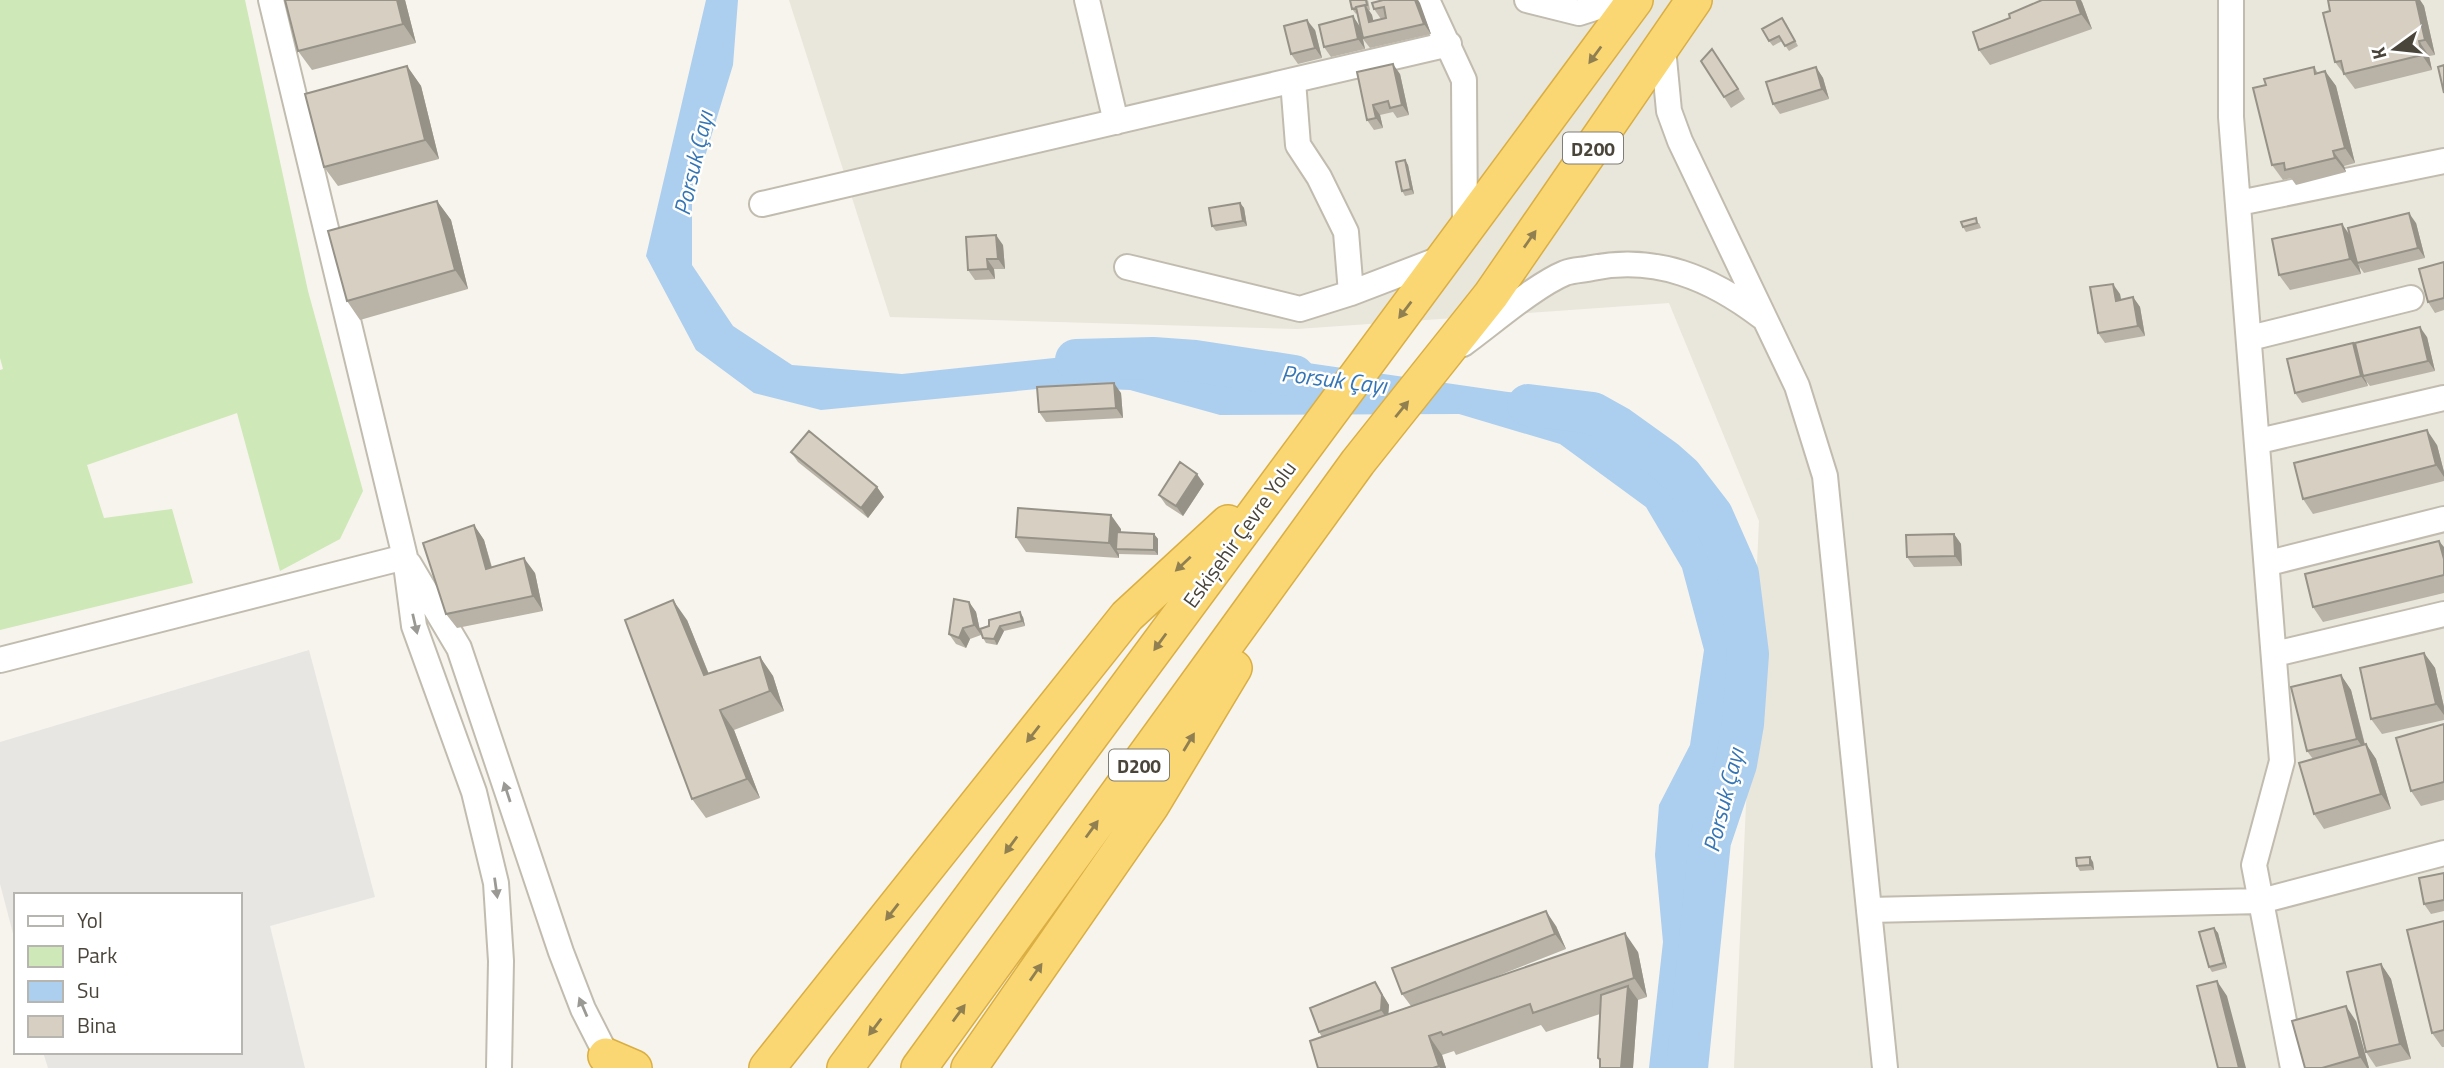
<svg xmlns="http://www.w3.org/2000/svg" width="2444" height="1068" viewBox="0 0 2444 1068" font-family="'Titillium Web',sans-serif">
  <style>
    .residential { fill: #e9e6db }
    .green { fill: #cee8b7 }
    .parking { fill: #e8e6e3 }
    .water { fill: #acceef }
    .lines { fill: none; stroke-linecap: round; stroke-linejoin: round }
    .river { stroke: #acceef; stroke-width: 42 }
    .minor-casing { stroke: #c1bcaf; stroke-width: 28 }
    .highway-casing { stroke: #daae42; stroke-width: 38 }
    .minor { stroke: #fff; stroke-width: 24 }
    .highway { stroke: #fad773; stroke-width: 35 }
    .wall { fill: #b9b3a7 }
    .shaded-wall { fill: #969288 }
    .building { fill: #d7d0c2; stroke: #969288; stroke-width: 2 }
    .oneway { fill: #907f51 }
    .oneway2 { fill: #9b9993 }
    .labels { text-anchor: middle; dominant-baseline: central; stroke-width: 5; stroke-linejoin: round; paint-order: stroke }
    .shield { fill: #fff; stroke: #807d75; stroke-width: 2 }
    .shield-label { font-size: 19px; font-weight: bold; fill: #4a453a }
    .street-label { font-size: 21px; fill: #4a453a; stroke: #fff }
    .water-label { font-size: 23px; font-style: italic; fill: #3475b5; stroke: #fff }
  </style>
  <rect width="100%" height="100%" fill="#f6f4ec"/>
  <path class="residential" d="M 789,0 L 2444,0 L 2444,1068 L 1734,1068 L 1759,521 L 1669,303 L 1297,329 L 890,317 Z"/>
  <path class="green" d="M 0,0 L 245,0 L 308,291 L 363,491 L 340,539 L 280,571 L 237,413 L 87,465 L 104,518 L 172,509 L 193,583 L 0,630 L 0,370 L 3,369 L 0,358 Z"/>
  <path class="parking" d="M 309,650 L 375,897 L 270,926 L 305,1068 L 48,1068 L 43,1052 L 240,1052 L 240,895 L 16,895 L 16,945 L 0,884 L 0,742 Z"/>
  <path class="water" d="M 706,0 L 738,0 L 733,65 L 692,199 L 692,265 L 733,326 L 792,365 L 902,374 L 1112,352 L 1187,370 L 1294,361 L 1508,392 L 1552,395 L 1625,435 L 1699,513 L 1733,565 L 1743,750 L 1693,848 L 1704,936 L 1691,1068 L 1649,1068 L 1663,942 L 1655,855 L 1659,805 L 1690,745 L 1704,650 L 1682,568 L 1646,507 L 1560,444 L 1459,414 L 1220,415 L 1130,390 L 1058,387 L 821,410 L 754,393 L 696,350 L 646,256 Z"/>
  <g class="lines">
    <path class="river" d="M 1076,360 L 1153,358 L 1195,361 L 1294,376
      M 1528,405 L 1593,413 L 1618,427 L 1664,460 L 1682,476 L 1712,515 L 1738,574 L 1748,654 L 1743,724 L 1736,764 L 1710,841 L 1687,1068"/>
    <defs>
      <path id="minor" d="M 271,0 L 405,557 L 414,626 L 474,792 L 496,883 L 501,961 L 499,1068
        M 1087,0 L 1116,122
        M 1427,0 L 1464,80 L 1465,232
        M 1527,0 L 1579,13 L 1620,0
        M 2231,0 L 2231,117 L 2282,761 L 2254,865 L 2293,1068
        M 1663,48 L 1669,111 L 1680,141 L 1797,386 L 1825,476 L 1885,1068
        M 1293,81 L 1298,145 L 1319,177 L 1346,232 L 1351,293
        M 2239,203 L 2444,161
        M 762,204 L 1449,44
        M 1127,267 L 1300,309 L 1351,293 L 1445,257
        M 2250,338 L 2411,298
        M 1463,344 C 1491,324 1534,286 1565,273 C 1573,270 1583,270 1592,268 C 1656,255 1711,278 1762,317
        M 2259,441 L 2444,398
        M 2269,563 L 2444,519
        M 409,564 L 459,648 L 561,952 L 583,1009 L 613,1068
        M 2275,654 L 2444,614
        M 0,660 L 405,557
        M 1869,910 L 2261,901 L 2444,853"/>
      <path id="highway" d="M 606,1056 L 634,1068
        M 767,1068 L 1127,616 L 1228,523
        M 845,1068 L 1635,0
        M 919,1068 L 1358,462 L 1491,295 L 1694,0
        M 969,1068 L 1151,806 L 1234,668"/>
    </defs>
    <use href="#minor" class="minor-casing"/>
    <use href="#highway" class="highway-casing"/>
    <use href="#minor" class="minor"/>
    <use href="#highway" class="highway"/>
  </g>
  <path class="wall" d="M 405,0 L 416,43 L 312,70 L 298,51 Z
    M 1368,0 L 1370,10 L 1369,10 L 1372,15 L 1373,21 L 1381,19 L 1374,9 L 1383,0 L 1418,0 L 1431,34 L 1370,48 L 1363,39 L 1365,49 L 1331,57 L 1324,47 L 1353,16 L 1360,27 L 1357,13 L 1356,14 L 1352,9 Z
    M 2328,0 L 2420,0 L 2424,6 L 2435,55 L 2429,56 L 2432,70 L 2355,89 L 2335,62 L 2330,11 Z
    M 2082,2 L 2092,29 L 1990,65 L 1979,50 Z
    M 1786,23 L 1798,46 L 1789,51 L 1782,41 L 1773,46 L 1769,41 Z
    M 1315,30 L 1322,58 L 1298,64 L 1291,54 Z
    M 1719,59 L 1745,99 L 1731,108 L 1724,97 Z
    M 407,66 L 421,86 L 439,159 L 338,186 L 324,167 Z
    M 1816,67 L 1823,78 L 1829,99 L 1780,114 L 1773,104 Z
    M 2314,67 L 2318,73 L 2325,71 L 2336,86 L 2355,163 L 2344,166 L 2346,172 L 2296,185 L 2291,178 L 2283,180 L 2272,165 L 2266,85 Z
    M 1357,72 L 1400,74 L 1409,115 L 1397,118 L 1393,112 L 1380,115 L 1383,128 L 1374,130 L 1367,120 Z
    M 1405,160 L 1408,165 L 1414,194 L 1405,196 L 1402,191 Z
    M 437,201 L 451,220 L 468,289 L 360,320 L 347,301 Z
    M 1240,203 L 1244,208 L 1247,226 L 1216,231 L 1212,226 Z
    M 1979,223 L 1981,228 L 1966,232 L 1963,227 Z
    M 2416,223 L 2425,258 L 2364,273 L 2359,266 L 2361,274 L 2290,290 L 2279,275 L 2342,224 L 2350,235 Z
    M 1003,245 L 1005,269 L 994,269 L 995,279 L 975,280 L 968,270 Z
    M 2444,262 L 2444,310 L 2435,313 L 2428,302 Z
    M 2120,294 L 2121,300 L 2133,297 L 2140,307 L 2145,336 L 2105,343 L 2098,333 Z
    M 2427,337 L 2435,371 L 2370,386 L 2366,381 L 2368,386 L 2302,403 L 2295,393 L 2353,343 L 2356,348 Z
    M 1121,393 L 1123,418 L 1046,422 L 1039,412 Z
    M 2437,445 L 2444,472 L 2444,481 L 2313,514 L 2303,499 Z
    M 791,452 L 877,487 L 884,497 L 868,518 L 798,462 Z
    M 1204,484 L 1183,516 L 1166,505 L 1159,495 Z
    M 474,525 L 484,540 L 492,567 L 535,573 L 543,611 L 457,628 L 446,614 Z
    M 1121,529 L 1121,532 L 1154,534 L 1158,539 L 1158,555 L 1119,554 L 1119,558 L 1026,552 L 1016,537 Z
    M 1954,534 L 1961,544 L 1962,566 L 1914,567 L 1907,557 Z
    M 2444,547 L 2444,593 L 2323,622 L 2313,607 Z
    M 969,602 L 976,612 L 981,635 L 970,639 L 966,648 L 956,644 L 949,634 Z
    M 1023,617 L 1025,626 L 1004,631 L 997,645 L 986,643 L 983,638 L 980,629 Z
    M 687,620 L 709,674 L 760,657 L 773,676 L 784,711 L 734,730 L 760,798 L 706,818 L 692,799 Z
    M 2424,653 L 2435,668 L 2444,707 L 2444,720 L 2382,734 L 2371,719 Z
    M 2341,675 L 2351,690 L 2365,744 L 2366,744 L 2376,759 L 2391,809 L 2324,829 L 2314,814 L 2313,759 L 2307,751 Z
    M 2444,724 L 2444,800 L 2421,806 L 2411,791 Z
    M 2093,862 L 2094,870 L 2080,871 L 2077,866 Z
    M 2444,873 L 2444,911 L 2431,914 L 2424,904 Z
    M 2444,921 L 2444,1047 L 2442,1047 L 2432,1033 Z
    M 1556,926 L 1566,949 L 1482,982 L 1638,952 L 1647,997 L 1638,1000 L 1633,1068 L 1600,1068 L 1600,1062 L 1598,1058 L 1600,1014 L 1546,1032 L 1541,1025 L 1456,1055 L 1454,1051 L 1442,1055 L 1446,1068 L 1318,1068 L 1322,1037 L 1319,1032 L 1375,982 L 1389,1005 L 1388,1014 L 1411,1006 L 1402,994 Z
    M 2214,928 L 2218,933 L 2227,968 L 2212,972 L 2209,967 Z
    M 2381,964 L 2391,979 L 2411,1059 L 2376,1067 L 2366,1052 Z
    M 2356,1021 L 2369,1068 L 2305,1068 Z"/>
  <path class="shaded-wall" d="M 397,0 L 405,0 L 416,43 L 403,24 Z
    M 1415,0 L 1418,0 L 1420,3 L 1431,34 L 1424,24 Z
    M 2076,0 L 2081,0 L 2082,2 L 2092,29 L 2081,14 Z
    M 2412,0 L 2420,0 L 2424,6 L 2435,55 L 2425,40 Z
    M 1365,5 L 1372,15 L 1376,32 L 1369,22 Z
    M 1353,16 L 1360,27 L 1365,49 L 1358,39 Z
    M 1307,20 L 1315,30 L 1322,58 L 1315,48 Z
    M 2419,41 L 2429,56 L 2432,70 L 2422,55 Z
    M 1393,64 L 1400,74 L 1409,115 L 1402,105 Z
    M 407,66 L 421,86 L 439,159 L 425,140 Z
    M 1816,67 L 1823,78 L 1829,99 L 1822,89 Z
    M 2325,71 L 2336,86 L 2355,163 L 2345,148 Z
    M 1373,105 L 1380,115 L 1383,128 L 1376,118 Z
    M 2333,151 L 2344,166 L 2346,172 L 2335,158 Z
    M 1405,160 L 1408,165 L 1414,194 L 1411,189 Z
    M 437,201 L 451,220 L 468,289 L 455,270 Z
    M 1240,203 L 1244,208 L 1247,226 L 1243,221 Z
    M 2409,213 L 2416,223 L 2425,258 L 2418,248 Z
    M 2342,224 L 2352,239 L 2357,263 L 2359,266 L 2361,274 L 2350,259 Z
    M 996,235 L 1003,245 L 1005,269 L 998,259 Z
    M 987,259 L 994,269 L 995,279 L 988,269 Z
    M 2113,284 L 2120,294 L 2123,311 L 2116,301 Z
    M 2133,297 L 2140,307 L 2145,336 L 2138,326 Z
    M 2420,327 L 2427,337 L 2435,371 L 2428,361 Z
    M 2353,343 L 2360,353 L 2363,376 L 2366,381 L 2368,386 L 2361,376 Z
    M 1114,383 L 1121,393 L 1123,418 L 1116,408 Z
    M 2427,430 L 2437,445 L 2444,472 L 2444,477 L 2436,465 Z
    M 1197,474 L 1204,484 L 1183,516 L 1176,506 Z
    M 877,487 L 884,497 L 868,518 L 861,508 Z
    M 1111,515 L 1121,529 L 1120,549 L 1116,549 L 1119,554 L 1119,558 L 1109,543 Z
    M 474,525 L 484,540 L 496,584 L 486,569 Z
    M 1154,534 L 1158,539 L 1158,555 L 1154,550 Z
    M 1954,534 L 1961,544 L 1962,566 L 1955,556 Z
    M 2439,541 L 2444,547 L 2444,559 Z
    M 524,558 L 535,573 L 543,611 L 533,596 Z
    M 673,600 L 687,620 L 717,695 L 704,675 Z
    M 969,602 L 976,612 L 981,635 L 974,625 Z
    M 1020,612 L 1023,617 L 1025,626 L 1022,621 Z
    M 1000,626 L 1004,631 L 997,645 L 994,639 Z
    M 963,628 L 970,639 L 966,648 L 959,638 Z
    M 2424,653 L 2435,668 L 2444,707 L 2444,715 L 2436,704 Z
    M 760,657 L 773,676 L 784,711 L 770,691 Z
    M 2341,675 L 2351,690 L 2367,754 L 2357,739 Z
    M 720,710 L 734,730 L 760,798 L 747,779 Z
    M 2366,744 L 2376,759 L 2391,809 L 2381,794 Z
    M 2090,857 L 2093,862 L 2094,870 L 2090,865 Z
    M 1546,911 L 1556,926 L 1566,949 L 1555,934 Z
    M 2214,928 L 2218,933 L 2227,968 L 2224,963 Z
    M 1625,933 L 1638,952 L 1647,997 L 1634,978 Z
    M 2381,964 L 2391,979 L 2411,1059 L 2400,1044 Z
    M 2217,981 L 2227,996 L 2246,1068 L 2239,1068 Z
    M 1375,982 L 1389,1005 L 1388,1020 L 1381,1010 Z
    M 1628,986 L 1638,1000 L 1633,1068 L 1621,1068 Z
    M 2346,1006 L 2356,1021 L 2369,1068 L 2367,1068 L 2360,1057 Z
    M 1429,1036 L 1442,1055 L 1446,1068 L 1440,1068 L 1439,1066 Z"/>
  <path class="building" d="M 285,0 L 397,0 L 403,24 L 298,51 Z
    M 1350,0 L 1366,0 L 1367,5 L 1356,7 L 1356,8 L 1352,9 Z
    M 1383,0 L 1415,0 L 1424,24 L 1363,38 L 1356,7 L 1365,5 L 1369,22 L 1386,18 L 1384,7 L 1374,9 L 1372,3 Z
    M 2042,0 L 2076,0 L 2081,14 L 1979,50 L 1973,32 L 2010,18 L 2009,14 Z
    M 2328,0 L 2416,0 L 2425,40 L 2419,41 L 2422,55 L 2344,74 L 2341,61 L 2335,62 L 2323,13 L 2330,11 Z
    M 1353,16 L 1358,39 L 1324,47 L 1319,25 Z
    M 1782,18 L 1795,41 L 1785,46 L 1779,36 L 1769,41 L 1762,29 Z
    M 1307,20 L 1315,48 L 1291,54 L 1284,26 Z
    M 1712,49 L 1738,89 L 1724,97 L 1701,61 Z
    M 1393,64 L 1402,105 L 1390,108 L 1388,101 L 1373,105 L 1376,118 L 1367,120 L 1357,72 Z
    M 2444,65 L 2444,93 L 2438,67 Z
    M 407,66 L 425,140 L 324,167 L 305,94 Z
    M 1816,67 L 1822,89 L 1773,104 L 1766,82 Z
    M 2314,67 L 2315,74 L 2325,71 L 2345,148 L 2333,151 L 2335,158 L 2285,170 L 2284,163 L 2272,165 L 2253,88 L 2266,85 L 2264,79 Z
    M 1405,160 L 1411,189 L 1402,191 L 1396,162 Z
    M 437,201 L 455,270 L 347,301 L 328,231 Z
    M 1240,203 L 1243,221 L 1212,226 L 1209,208 Z
    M 2409,213 L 2418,248 L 2357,263 L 2348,228 Z
    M 1976,218 L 1977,223 L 1963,227 L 1961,222 Z
    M 2342,224 L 2350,259 L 2279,275 L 2272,239 Z
    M 996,235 L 998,259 L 987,259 L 988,269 L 968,270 L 966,237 Z
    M 2444,262 L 2444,298 L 2428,302 L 2419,269 Z
    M 2113,284 L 2116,301 L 2133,297 L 2138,326 L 2098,333 L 2090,287 Z
    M 2420,327 L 2428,361 L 2363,376 L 2355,343 Z
    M 2353,343 L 2361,376 L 2295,393 L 2287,359 Z
    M 1114,383 L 1116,408 L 1039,412 L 1037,387 Z
    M 2427,430 L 2436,465 L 2303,499 L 2294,463 Z
    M 809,431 L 877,487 L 861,508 L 791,452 Z
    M 1180,462 L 1197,474 L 1176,506 L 1159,495 Z
    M 1018,508 L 1111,515 L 1109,543 L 1016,537 Z
    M 474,525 L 486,569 L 524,558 L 533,596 L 446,614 L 423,543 Z
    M 1117,532 L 1154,534 L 1154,550 L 1116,549 Z
    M 1954,534 L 1955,556 L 1907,557 L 1906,535 Z
    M 2439,541 L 2444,559 L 2444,575 L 2313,607 L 2305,574 Z
    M 954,599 L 969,602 L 974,625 L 963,628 L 959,638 L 949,634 Z
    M 673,600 L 704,675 L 760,657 L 770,691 L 720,710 L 747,779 L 692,799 L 625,620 Z
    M 1020,612 L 1022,621 L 1000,626 L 994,639 L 983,638 L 980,629 L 989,626 L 989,620 Z
    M 2424,653 L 2436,704 L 2371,719 L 2360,668 Z
    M 2341,675 L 2357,739 L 2307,751 L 2291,687 Z
    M 2444,724 L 2444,782 L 2411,791 L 2396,738 Z
    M 2366,744 L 2381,794 L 2314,814 L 2299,763 Z
    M 2090,857 L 2090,865 L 2077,866 L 2076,858 Z
    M 2444,873 L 2444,900 L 2424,904 L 2419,878 Z
    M 1546,911 L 1555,934 L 1402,994 L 1392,968 Z
    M 2444,921 L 2444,1030 L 2432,1033 L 2407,930 Z
    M 2214,928 L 2224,963 L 2209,967 L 2199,932 Z
    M 1625,933 L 1634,978 L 1533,1013 L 1530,1004 L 1443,1035 L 1441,1032 L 1429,1036 L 1439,1066 L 1433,1068 L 1318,1068 L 1310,1041 Z
    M 2381,964 L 2400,1044 L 2366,1052 L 2347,972 Z
    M 2217,981 L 2239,1068 L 2218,1068 L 2197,986 Z
    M 1375,982 L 1382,995 L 1381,1010 L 1319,1032 L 1310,1008 Z
    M 1628,986 L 1621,1068 L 1600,1068 L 1600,1059 L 1598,1058 L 1601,995 Z
    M 2346,1006 L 2360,1057 L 2322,1068 L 2305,1068 L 2292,1021 Z"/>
  <defs><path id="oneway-solid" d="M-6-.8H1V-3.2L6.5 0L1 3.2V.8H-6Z" transform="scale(1.75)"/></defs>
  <g class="oneway">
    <use href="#oneway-solid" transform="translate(1595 55) rotate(126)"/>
    <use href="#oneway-solid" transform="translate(1530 239) rotate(-55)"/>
    <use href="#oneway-solid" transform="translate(1405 310) rotate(127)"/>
    <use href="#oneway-solid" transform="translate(1402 409) rotate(-51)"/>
    <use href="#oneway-solid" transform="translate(1183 564) rotate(137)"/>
    <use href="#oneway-solid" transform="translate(1160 642) rotate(126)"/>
    <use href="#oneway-solid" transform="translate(1033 734) rotate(128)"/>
    <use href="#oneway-solid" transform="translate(1189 742) rotate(-59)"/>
    <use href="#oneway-solid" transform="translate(1092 829) rotate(-54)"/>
    <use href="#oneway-solid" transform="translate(1011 845) rotate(126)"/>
    <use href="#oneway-solid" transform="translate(892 912) rotate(128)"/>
    <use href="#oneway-solid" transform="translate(1036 972) rotate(-55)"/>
    <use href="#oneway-solid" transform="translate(959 1013) rotate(-54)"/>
    <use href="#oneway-solid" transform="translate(875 1027) rotate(127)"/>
  </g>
  <g class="oneway2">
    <use href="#oneway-solid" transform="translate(415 624) rotate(77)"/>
    <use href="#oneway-solid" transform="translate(507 792) rotate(-108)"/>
    <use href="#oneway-solid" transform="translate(496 888) rotate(82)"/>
    <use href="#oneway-solid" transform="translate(583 1007) rotate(-113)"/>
  </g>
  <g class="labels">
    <g class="shield">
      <rect x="1563" y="132.5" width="60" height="31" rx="5"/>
      <rect x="1109" y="749.5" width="60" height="31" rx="5"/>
    </g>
    <g class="shield-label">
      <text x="1593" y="148">D200</text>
      <text x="1139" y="765">D200</text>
    </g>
    <g class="street-label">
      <text transform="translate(1239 534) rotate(-54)">Eskişehir Çevre Yolu</text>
    </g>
    <g class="water-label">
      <text transform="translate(693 163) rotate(-77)">Porsuk Çayı</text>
      <text transform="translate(1334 379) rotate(7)">Porsuk Çayı</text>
      <text transform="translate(1723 800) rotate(-76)">Porsuk Çayı</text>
    </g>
  </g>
  <rect x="14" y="893" width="228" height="161" fill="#ffffff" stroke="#b7b5b0" stroke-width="2"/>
  <rect x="28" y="916" width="35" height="10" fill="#ffffff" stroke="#b7b5b0" stroke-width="2"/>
  <text x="77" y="928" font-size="21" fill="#4a453a">Yol</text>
  <rect x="28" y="946" width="35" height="21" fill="#cee8b7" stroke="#b7b5b0" stroke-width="2"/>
  <text x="77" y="963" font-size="21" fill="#4a453a">Park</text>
  <rect x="28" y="981" width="35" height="21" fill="#acceef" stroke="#b7b5b0" stroke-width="2"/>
  <text x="77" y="998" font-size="21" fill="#4a453a">Su</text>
  <rect x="28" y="1016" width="35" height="21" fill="#d7d0c2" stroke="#b7b5b0" stroke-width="2"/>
  <text x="77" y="1033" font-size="21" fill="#4a453a">Bina</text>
  <g transform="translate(2395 49) rotate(255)" stroke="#ffffff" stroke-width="5" paint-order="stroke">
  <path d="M0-5L12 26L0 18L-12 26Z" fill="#4a453a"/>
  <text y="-10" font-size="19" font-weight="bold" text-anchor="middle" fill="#4a453a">K</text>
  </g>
</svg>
